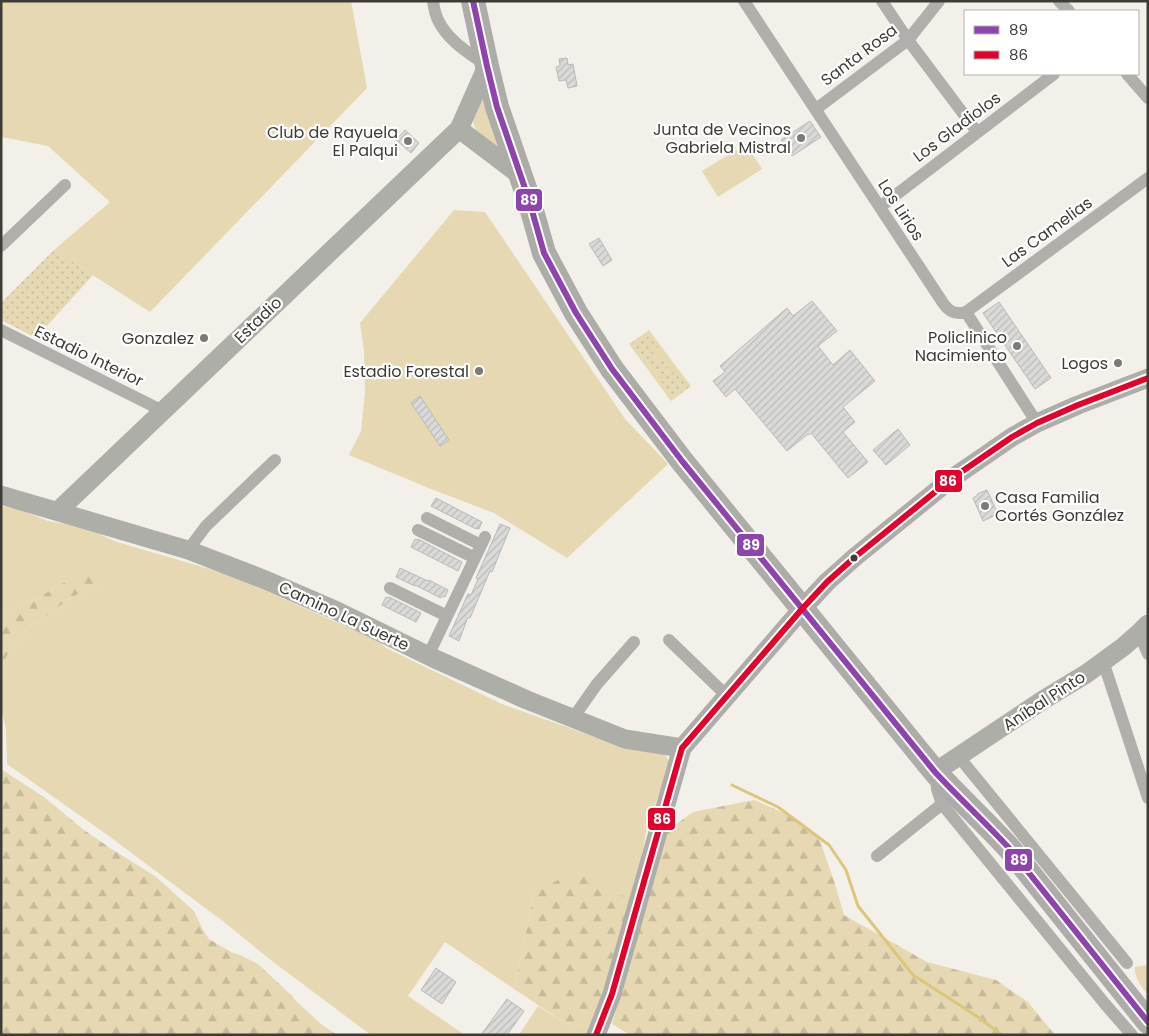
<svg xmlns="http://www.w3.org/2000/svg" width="1149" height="1036" viewBox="0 0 1149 1036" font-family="Poppins,sans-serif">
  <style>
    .grass { fill: #e5d8b3 }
    .forest { fill: url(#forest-firs) }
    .park { fill: url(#park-dots) }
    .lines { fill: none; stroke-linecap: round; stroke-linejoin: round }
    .stream { stroke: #dcc57c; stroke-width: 3 }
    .building { fill: url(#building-hatch); stroke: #b9bab9 }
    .street { stroke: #b0afab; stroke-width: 12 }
    .secondary { stroke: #aeaea9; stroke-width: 19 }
    .highway { stroke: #adaca8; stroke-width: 24 }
    .bus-1-casing { stroke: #fff; stroke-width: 10 }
    .bus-2-casing { stroke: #fff; stroke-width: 10 }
    .bus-1 { stroke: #8e44ad; stroke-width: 6 }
    .bus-2 { stroke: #e4002b; stroke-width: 6 }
    .poi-dot { fill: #7d7b75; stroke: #fff; stroke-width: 2 }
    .bus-dot { fill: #3e3c37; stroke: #fff; stroke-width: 2 }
    .labels { text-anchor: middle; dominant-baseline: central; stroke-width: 4.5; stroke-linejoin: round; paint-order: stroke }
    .street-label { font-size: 16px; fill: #3e3c37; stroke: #fff }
    .poi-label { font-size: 16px; fill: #3e3c37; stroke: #fff; text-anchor: end }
    .line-badge { stroke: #fff; stroke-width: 2 }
    .badge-label { font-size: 14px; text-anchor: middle; font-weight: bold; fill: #fff }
  </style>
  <defs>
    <pattern id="forest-firs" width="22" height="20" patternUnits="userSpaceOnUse" patternTransform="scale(1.25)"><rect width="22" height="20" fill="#e5d8b3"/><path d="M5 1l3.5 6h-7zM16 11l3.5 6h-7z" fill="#c6ba9b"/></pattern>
    <pattern id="park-dots" width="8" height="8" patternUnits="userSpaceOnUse" patternTransform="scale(1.25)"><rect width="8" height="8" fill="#e5d8b3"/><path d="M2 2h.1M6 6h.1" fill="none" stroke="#c6ba9b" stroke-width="1.8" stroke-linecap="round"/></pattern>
    <pattern id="building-hatch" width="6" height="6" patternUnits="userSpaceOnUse" patternTransform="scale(1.25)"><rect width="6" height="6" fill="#dadad9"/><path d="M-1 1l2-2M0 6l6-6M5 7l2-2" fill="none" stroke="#bcbcbb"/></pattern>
  </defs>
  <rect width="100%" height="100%" fill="#f2f0e9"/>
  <path class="grass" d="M 1,1 L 351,1 L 367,88 L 150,312 L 54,250 L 110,202 L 48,146 L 1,137 Z
    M 482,84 L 509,157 L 477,132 L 470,115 Z
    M 746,144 L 762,169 L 718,197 L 702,171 Z
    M 454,210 L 485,212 L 625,419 L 668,464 L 567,558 L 494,513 L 431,489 L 349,455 L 361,431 L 365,392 L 364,351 L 360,323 Z
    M 649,330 L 678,369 L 670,376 L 665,369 L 668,367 L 661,357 L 657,359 L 651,351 L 657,347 L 645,339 L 642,335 Z
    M 632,342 L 674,399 L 671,401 L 629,344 Z
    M 1,506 L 18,509 L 48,521 L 78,526 L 96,532 L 114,541 L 124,544 L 230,575 L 379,641 L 386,648 L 502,704 L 626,748 L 656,751 L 666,756 L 671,764 L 665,778 L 647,826 L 642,856 L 633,885 L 634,902 L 534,894 L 514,989 L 445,942 L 408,996 L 465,1035 L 371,1035 L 272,961 L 224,922 L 106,834 L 7,764 L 6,730 L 1,707 L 1,688 L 3,668 L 6,657 L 18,640 L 32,624 L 41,620 L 72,597 L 98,584 L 76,578 L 66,581 L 39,597 L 11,611 L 1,620 Z
    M 1148,965 L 1148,995 C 1141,986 1134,978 1135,967 Z
    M 538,1006 L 565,1023 L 591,1027 L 587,1035 L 519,1035 Z"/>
  <path class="forest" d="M 88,572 L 98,574 L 98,584 L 72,597 L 41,620 L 32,624 L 18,640 L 6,657 L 3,668 L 1,688 L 1,620 L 11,611 L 39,597 L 66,581 Z
    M 1,769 L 44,797 L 84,830 L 110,848 L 155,876 L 194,911 L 203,930 L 209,939 L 231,952 L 240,955 L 258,964 L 290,994 L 297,1002 L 321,1024 L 337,1035 L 1,1035 Z
    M 754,800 L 784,813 L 818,835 L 834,881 L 844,915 L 927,962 L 996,980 L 1028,1002 L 1055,1035 L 630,1035 L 612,1024 L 668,830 L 693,812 Z
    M 575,870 L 634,902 L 591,1027 L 565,1023 L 514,989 L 534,894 Z"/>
  <path class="park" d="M 54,250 L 93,275 L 36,338 L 1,320 L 1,303 Z
    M 642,335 L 645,339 L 650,335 L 658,347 L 652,351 L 657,359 L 661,356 L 668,367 L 665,370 L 669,375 L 678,369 L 691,386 L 674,399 L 632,342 Z"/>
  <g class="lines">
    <path class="stream" d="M 732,785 L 778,807 L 829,845 L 846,870 L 858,906 L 913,975 L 975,1015 L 1002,1035"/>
  </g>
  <path class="building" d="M 567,58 L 568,65 L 573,64 L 577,86 L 568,88 L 566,80 L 559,81 L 556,67 L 560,66 L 559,59 Z
    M 810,121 L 821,137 L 792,156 L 781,140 Z
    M 405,130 L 419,143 L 411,153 L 396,140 Z
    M 599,238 L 612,260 L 603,266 L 589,244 Z
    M 812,301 L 837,331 L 818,346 L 833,365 L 850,350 L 875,381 L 843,407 L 855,422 L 843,432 L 868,462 L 848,478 L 811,433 L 809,435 L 808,434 L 787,451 L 735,389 L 726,397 L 713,381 L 725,372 L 720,366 L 787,308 L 793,316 Z
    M 999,302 L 1051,378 L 1035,389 L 983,313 Z
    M 420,396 L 449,440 L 440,446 L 411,403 Z
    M 898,429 L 910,445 L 886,465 L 873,450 Z
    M 987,490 L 998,514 L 983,521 L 973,498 L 978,495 L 977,494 Z
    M 436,498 L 482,522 L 479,529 L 476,528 L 476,529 L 431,506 Z
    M 500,524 L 510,528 L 492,572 L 490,571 L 470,618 L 468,617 L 459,641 L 449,636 L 468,594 L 471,595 L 478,579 L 476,578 Z
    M 415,539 L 417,540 L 418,539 L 462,562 L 458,571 L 411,547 Z
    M 400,568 L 428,581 L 429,580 L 448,590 L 445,597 L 442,596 L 441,598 L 415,585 L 415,586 L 396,577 Z
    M 386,597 L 388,598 L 389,597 L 421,613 L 416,622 L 382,605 Z
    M 436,968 L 456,982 L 442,1004 L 421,990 Z
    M 507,999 L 524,1011 L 507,1035 L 481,1035 Z"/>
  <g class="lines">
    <path class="street" d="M 433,1 C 434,8 435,14 438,20 C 448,41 469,53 487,66
      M 744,1 L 943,303 C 949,312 956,315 966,312 L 1148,178
      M 882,1 L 908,40 L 977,132
      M 1059,1 L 1069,11
      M 1127,74 L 1148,98
      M 816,109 L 908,40 L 939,1
      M 880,207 L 1054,74
      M 1,246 L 65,185
      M 966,312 L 1037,423
      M 1,330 L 163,411
      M 427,518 L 481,545
      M 418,530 L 475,558
      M 188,550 L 206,526 L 275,460
      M 390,588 L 447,616
      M 1139,633 L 1148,654
      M 669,640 L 727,696
      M 428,656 L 485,537
      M 1103,661 L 1148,798
      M 573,718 L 597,684 L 634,642
      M 959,757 L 1127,963
      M 936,777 L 937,789 L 942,804 L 1105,1004 L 1132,1035
      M 877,856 L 942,804"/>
    <path class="secondary" d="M 459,129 L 521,176
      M 1,495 L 188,550 L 263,579 L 337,611 L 433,658 L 527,700 L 625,739 L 682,748
      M 58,511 L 459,129 L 487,66
      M 935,772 L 1043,700 L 1086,674 L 1123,647 L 1139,633 L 1148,624
      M 596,1035 L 612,994 L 682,748 L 802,609 L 827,582 L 855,557 L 951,479 L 1012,437 L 1037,423 L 1078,405 L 1148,378"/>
    <path class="highway" d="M 473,1 L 487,66 L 497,107 L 529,200 L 544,253 L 576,313 L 612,369 L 682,461 L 935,772 C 959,798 985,822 1009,848 L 1148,1022"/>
    <defs>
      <path id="bus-1" d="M 473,1 L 487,66 L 497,107 L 529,200 L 544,253 L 576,313 L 612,369 L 682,461 L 935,772 C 959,798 985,822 1009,848 L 1148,1022"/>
      <path id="bus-2" d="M 596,1035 L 612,994 L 682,748 L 802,609 L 827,582 L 855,557 L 951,479 L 1012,437 L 1037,423 L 1078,405 L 1148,378"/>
    </defs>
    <use href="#bus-1" class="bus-1-casing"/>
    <use href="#bus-2" class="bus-2-casing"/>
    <use href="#bus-1" class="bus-1"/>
    <use href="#bus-2" class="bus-2"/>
  </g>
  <g class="poi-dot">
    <circle cx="801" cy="138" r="5"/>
    <circle cx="408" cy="141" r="5"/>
    <circle cx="204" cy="338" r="5"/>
    <circle cx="1017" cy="346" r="5"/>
    <circle cx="1118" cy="363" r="5"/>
    <circle cx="479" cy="371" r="5"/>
    <circle cx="985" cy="506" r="5"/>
  </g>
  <circle class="bus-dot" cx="854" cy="558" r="4.5"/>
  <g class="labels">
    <g class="street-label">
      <text transform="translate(859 55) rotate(-37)">Santa Rosa</text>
      <text transform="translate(957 127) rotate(-37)">Los Gladiolos</text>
      <text transform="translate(901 210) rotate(57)">Los Lirios</text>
      <text transform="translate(1047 232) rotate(-36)">Las Camelias</text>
      <text transform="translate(258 320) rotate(-44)">Estadio</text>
      <text transform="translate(89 356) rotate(26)">Estadio Interior</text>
      <text transform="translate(344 616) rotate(25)">Camino La Suerte</text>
      <text transform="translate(1044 701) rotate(-33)">Aníbal Pinto</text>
    </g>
    <g class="poi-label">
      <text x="791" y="129">Junta de Vecinos<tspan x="791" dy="18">Gabriela Mistral</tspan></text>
      <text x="398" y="132">Club de Rayuela<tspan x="398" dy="18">El Palqui</tspan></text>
      <text x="1007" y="337">Policlinico<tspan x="1007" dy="18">Nacimiento</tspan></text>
      <text x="194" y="338">Gonzalez</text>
      <text x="1108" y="363">Logos</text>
      <text x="469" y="371">Estadio Forestal</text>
      <text x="995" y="497" text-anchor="start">Casa Familia<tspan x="995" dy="18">Cortés González</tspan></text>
    </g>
  </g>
  <g class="line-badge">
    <rect x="515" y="188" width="28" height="24" rx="5" fill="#8e44ad"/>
    <rect x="934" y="469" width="29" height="24" rx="5" fill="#e4002b"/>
    <rect x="736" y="533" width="29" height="24" rx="5" fill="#8e44ad"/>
    <rect x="647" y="807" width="29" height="24" rx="5" fill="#e4002b"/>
    <rect x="1004" y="848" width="29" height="24" rx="5" fill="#8e44ad"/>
  </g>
  <g class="badge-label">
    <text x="529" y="205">89</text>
    <text x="948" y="486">86</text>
    <text x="751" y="550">89</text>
    <text x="662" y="824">86</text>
    <text x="1019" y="865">89</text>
  </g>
  <rect width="1149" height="1036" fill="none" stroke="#3e3c37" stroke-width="5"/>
  <rect x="964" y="10" width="175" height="65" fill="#ffffff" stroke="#b2b1af"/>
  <rect x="974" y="26" width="25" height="8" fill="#8e44ad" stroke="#b2b1af"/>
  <text x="1009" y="35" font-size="15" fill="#3e3c37">89</text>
  <rect x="974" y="51" width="25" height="8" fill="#e4002b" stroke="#b2b1af"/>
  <text x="1009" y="60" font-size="15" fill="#3e3c37">86</text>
</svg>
